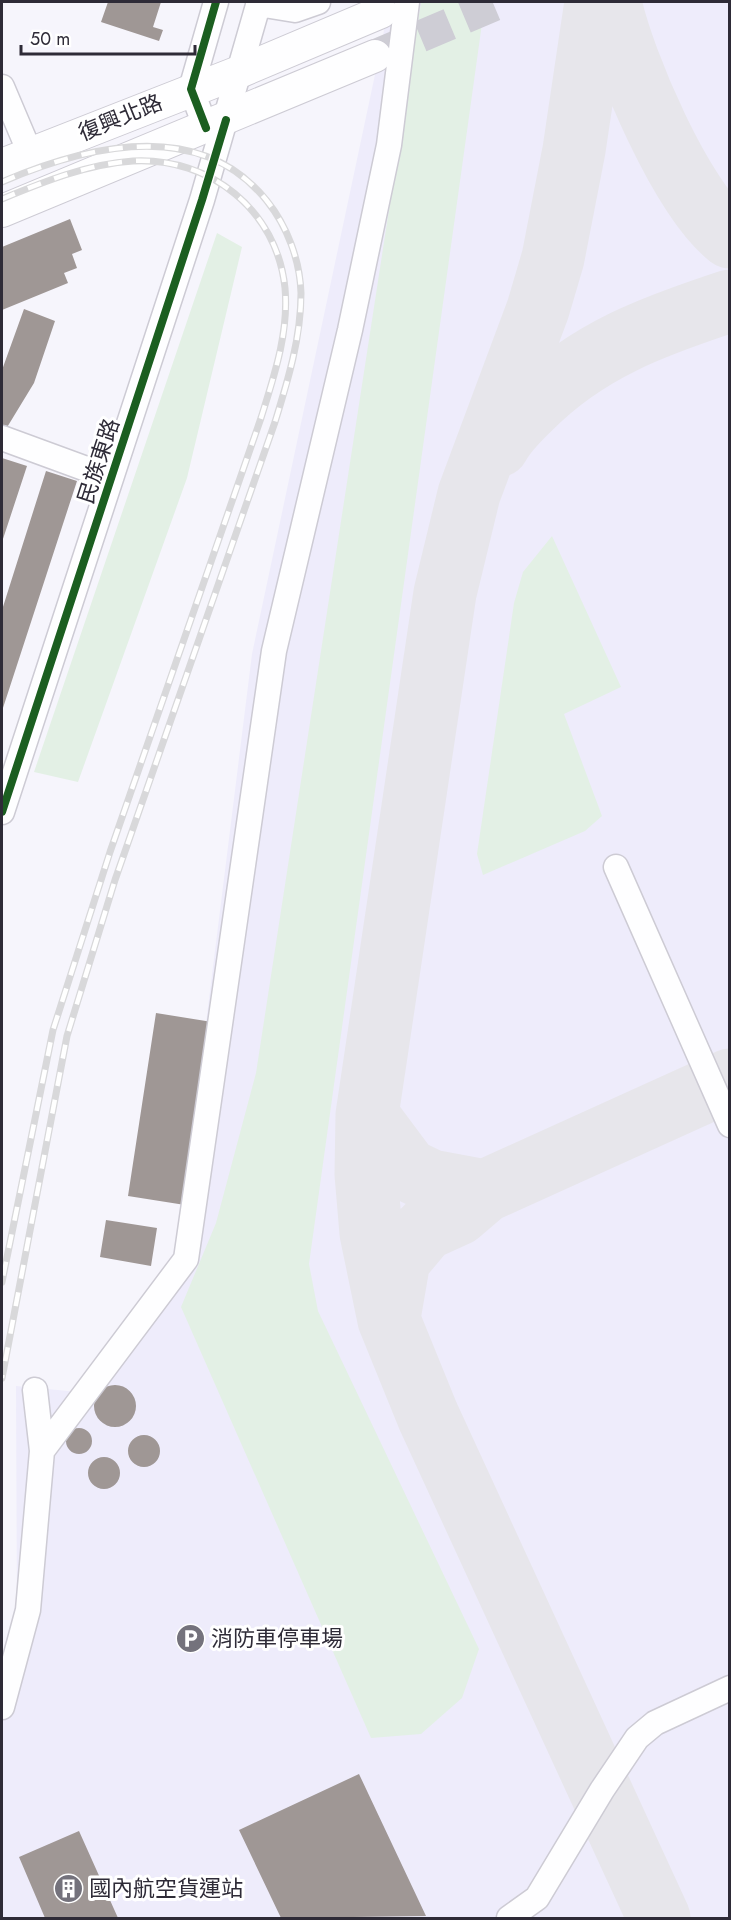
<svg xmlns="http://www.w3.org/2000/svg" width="731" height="1920" viewBox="0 0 731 1920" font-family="Jost,'Noto Sans TC',sans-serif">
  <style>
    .built { fill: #eeecfb }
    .green { fill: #e3f0e5 }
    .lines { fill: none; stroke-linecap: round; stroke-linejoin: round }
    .taxiway { stroke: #e7e6eb; stroke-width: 63 }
    .building { fill: #9f9795 }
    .major-tunnel { stroke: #cecdd5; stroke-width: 32; stroke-dasharray: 32 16; stroke-linecap: butt }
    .minor-casing { stroke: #cdcbd4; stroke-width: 27 }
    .major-casing { stroke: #cdcbd4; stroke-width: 34 }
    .minor { stroke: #fefeff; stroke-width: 24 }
    .major { stroke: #fefeff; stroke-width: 32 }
    .rail-casing { stroke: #d8d8da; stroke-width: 7 }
    .rail { stroke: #fff; stroke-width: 4.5; stroke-dasharray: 14; stroke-linecap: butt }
    .cycleway-casing { stroke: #fff; stroke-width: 11 }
    .cycleway { stroke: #1b5e20; stroke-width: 8 }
    .labels { text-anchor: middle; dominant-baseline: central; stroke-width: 6; stroke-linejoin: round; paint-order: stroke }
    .street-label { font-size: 22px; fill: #2e2b37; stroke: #fff }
    .poi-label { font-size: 22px; fill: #2e2b37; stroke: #fff; text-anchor: start }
  </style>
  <rect width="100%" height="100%" fill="#f6f5fc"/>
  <path class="built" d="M 388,2 L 729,2 L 729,1918 L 2,1918 L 2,1679 L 17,1619 L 16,1386 L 78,1392 L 177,1256 L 252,654 L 383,37 Z"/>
  <path class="green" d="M 421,2 L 485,2 L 309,1264 L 318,1311 L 479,1649 L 462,1698 L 421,1734 L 371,1738 L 181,1307 L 216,1223 L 256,1073 Z
    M 217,233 L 242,247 L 187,478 L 78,782 L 34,772 Z
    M 552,536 L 621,687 L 564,714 L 602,816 L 585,831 L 483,875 L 477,854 L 514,603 L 523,572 Z"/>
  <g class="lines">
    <path class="taxiway" d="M 596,2 L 574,150 L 553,258 L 538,309 L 469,494 L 445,593 L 367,1115 L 366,1174 L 371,1233 L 389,1320 L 428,1416 L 659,1918
      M 610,2 C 623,62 682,200 730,237
      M 498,446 C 506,431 518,420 530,408 C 587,350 654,326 730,301
      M 367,1115 L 408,1170 L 431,1181 L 485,1191
      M 389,1318 L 399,1260 L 425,1229 L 458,1214 L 485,1191 L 730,1080"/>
  </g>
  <path class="building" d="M 108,2 L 161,2 L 153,27 L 163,30 L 159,41 L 101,22 Z
    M 70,219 L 82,250 L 72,254 L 77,268 L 64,273 L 68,283 L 2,310 L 2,247 Z
    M 24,309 L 55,321 L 34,383 L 6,429 L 2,427 L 2,370 Z
    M 2,458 L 27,466 L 2,542 Z
    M 46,471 L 77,481 L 2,711 L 2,610 Z
    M 156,1013 L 212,1022 L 185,1205 L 128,1196 Z
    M 106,1220 L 157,1228 L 151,1266 L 100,1257 Z
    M94 1406a21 21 0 1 1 42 0a21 21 0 1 1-42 0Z
    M66 1441a13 13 0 1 1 26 0a13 13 0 1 1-26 0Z
    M128 1451a16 16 0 1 1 32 0a16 16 0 1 1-32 0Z
    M88 1473a16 16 0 1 1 32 0a16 16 0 1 1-32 0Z
    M 359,1774 L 426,1916 L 281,1918 L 239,1830 Z
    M 79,1831 L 118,1918 L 45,1918 L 19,1857 Z"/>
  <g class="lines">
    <path class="major-tunnel" d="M 376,55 L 502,2"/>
    <defs>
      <path id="minor" d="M 258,4 L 295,10 L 318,2
        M 2,87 L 30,153
        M 206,128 L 191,89 L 216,2
        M 2,438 L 111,478
        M 2,812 L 202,200 L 259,2
        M 616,867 L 730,1125
        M 35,1390 L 42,1451
        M 2,1707 L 28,1610 L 42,1451 L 186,1259 L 274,651 L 350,330 L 389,145 L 407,2
        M 509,1918 L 537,1898 L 602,1790 L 637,1738 L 655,1723 L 730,1688"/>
      <path id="major" d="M 2,165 L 239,72 L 381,12
        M 2,211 L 375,56"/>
    </defs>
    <use href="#minor" class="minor-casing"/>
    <use href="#major" class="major-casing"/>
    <use href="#minor" class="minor"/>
    <use href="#major" class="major"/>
    <defs>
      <path id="rail" d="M 2,182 C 86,146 200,117 267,201 C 287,226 300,260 301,293 C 301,338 288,380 275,422 L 115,880 L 67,1036 L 2,1378
        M 2,199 C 43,182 87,164 133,161 C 210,157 277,210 285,288 C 289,333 274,376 261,418 L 110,852 L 53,1030 L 2,1282"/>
    </defs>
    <use href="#rail" class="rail-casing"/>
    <use href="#rail" class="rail"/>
    <defs>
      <path id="cycleway" d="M 206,128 L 191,89 L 216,2
        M 2,812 L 202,200 L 226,120"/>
    </defs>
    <use href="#cycleway" class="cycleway-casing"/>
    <use href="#cycleway" class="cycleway"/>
  </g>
  <defs>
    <symbol id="parking-disc" viewBox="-11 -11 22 22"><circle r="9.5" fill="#74727c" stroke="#fff"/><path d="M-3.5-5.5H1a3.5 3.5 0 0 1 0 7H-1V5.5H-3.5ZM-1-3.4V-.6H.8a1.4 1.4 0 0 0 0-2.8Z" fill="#fff"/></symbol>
    <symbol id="building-disc" viewBox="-11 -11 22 22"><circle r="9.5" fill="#74727c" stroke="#fff"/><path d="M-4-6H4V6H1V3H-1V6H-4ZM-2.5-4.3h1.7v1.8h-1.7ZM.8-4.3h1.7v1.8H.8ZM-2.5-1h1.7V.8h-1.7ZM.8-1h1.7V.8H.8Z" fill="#fff"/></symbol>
  </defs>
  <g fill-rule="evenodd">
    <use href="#parking-disc" x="174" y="1622" width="33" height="33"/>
    <use href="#building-disc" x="52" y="1872" width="33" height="33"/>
  </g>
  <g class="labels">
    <g class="street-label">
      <text transform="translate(120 117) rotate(-22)">復興北路</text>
      <text transform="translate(98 461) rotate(-72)">民族東路</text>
    </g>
    <g class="poi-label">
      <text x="211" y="1638">消防車停車場</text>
      <text x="89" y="1888">國內航空貨運站</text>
    </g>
  </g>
  <rect width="731" height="1920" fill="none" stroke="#2e2b37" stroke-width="6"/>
  <path d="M21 45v9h174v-9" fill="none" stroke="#2e2b37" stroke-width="3"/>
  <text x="30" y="45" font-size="18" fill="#2e2b37" stroke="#ffffff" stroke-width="4.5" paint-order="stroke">50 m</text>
</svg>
